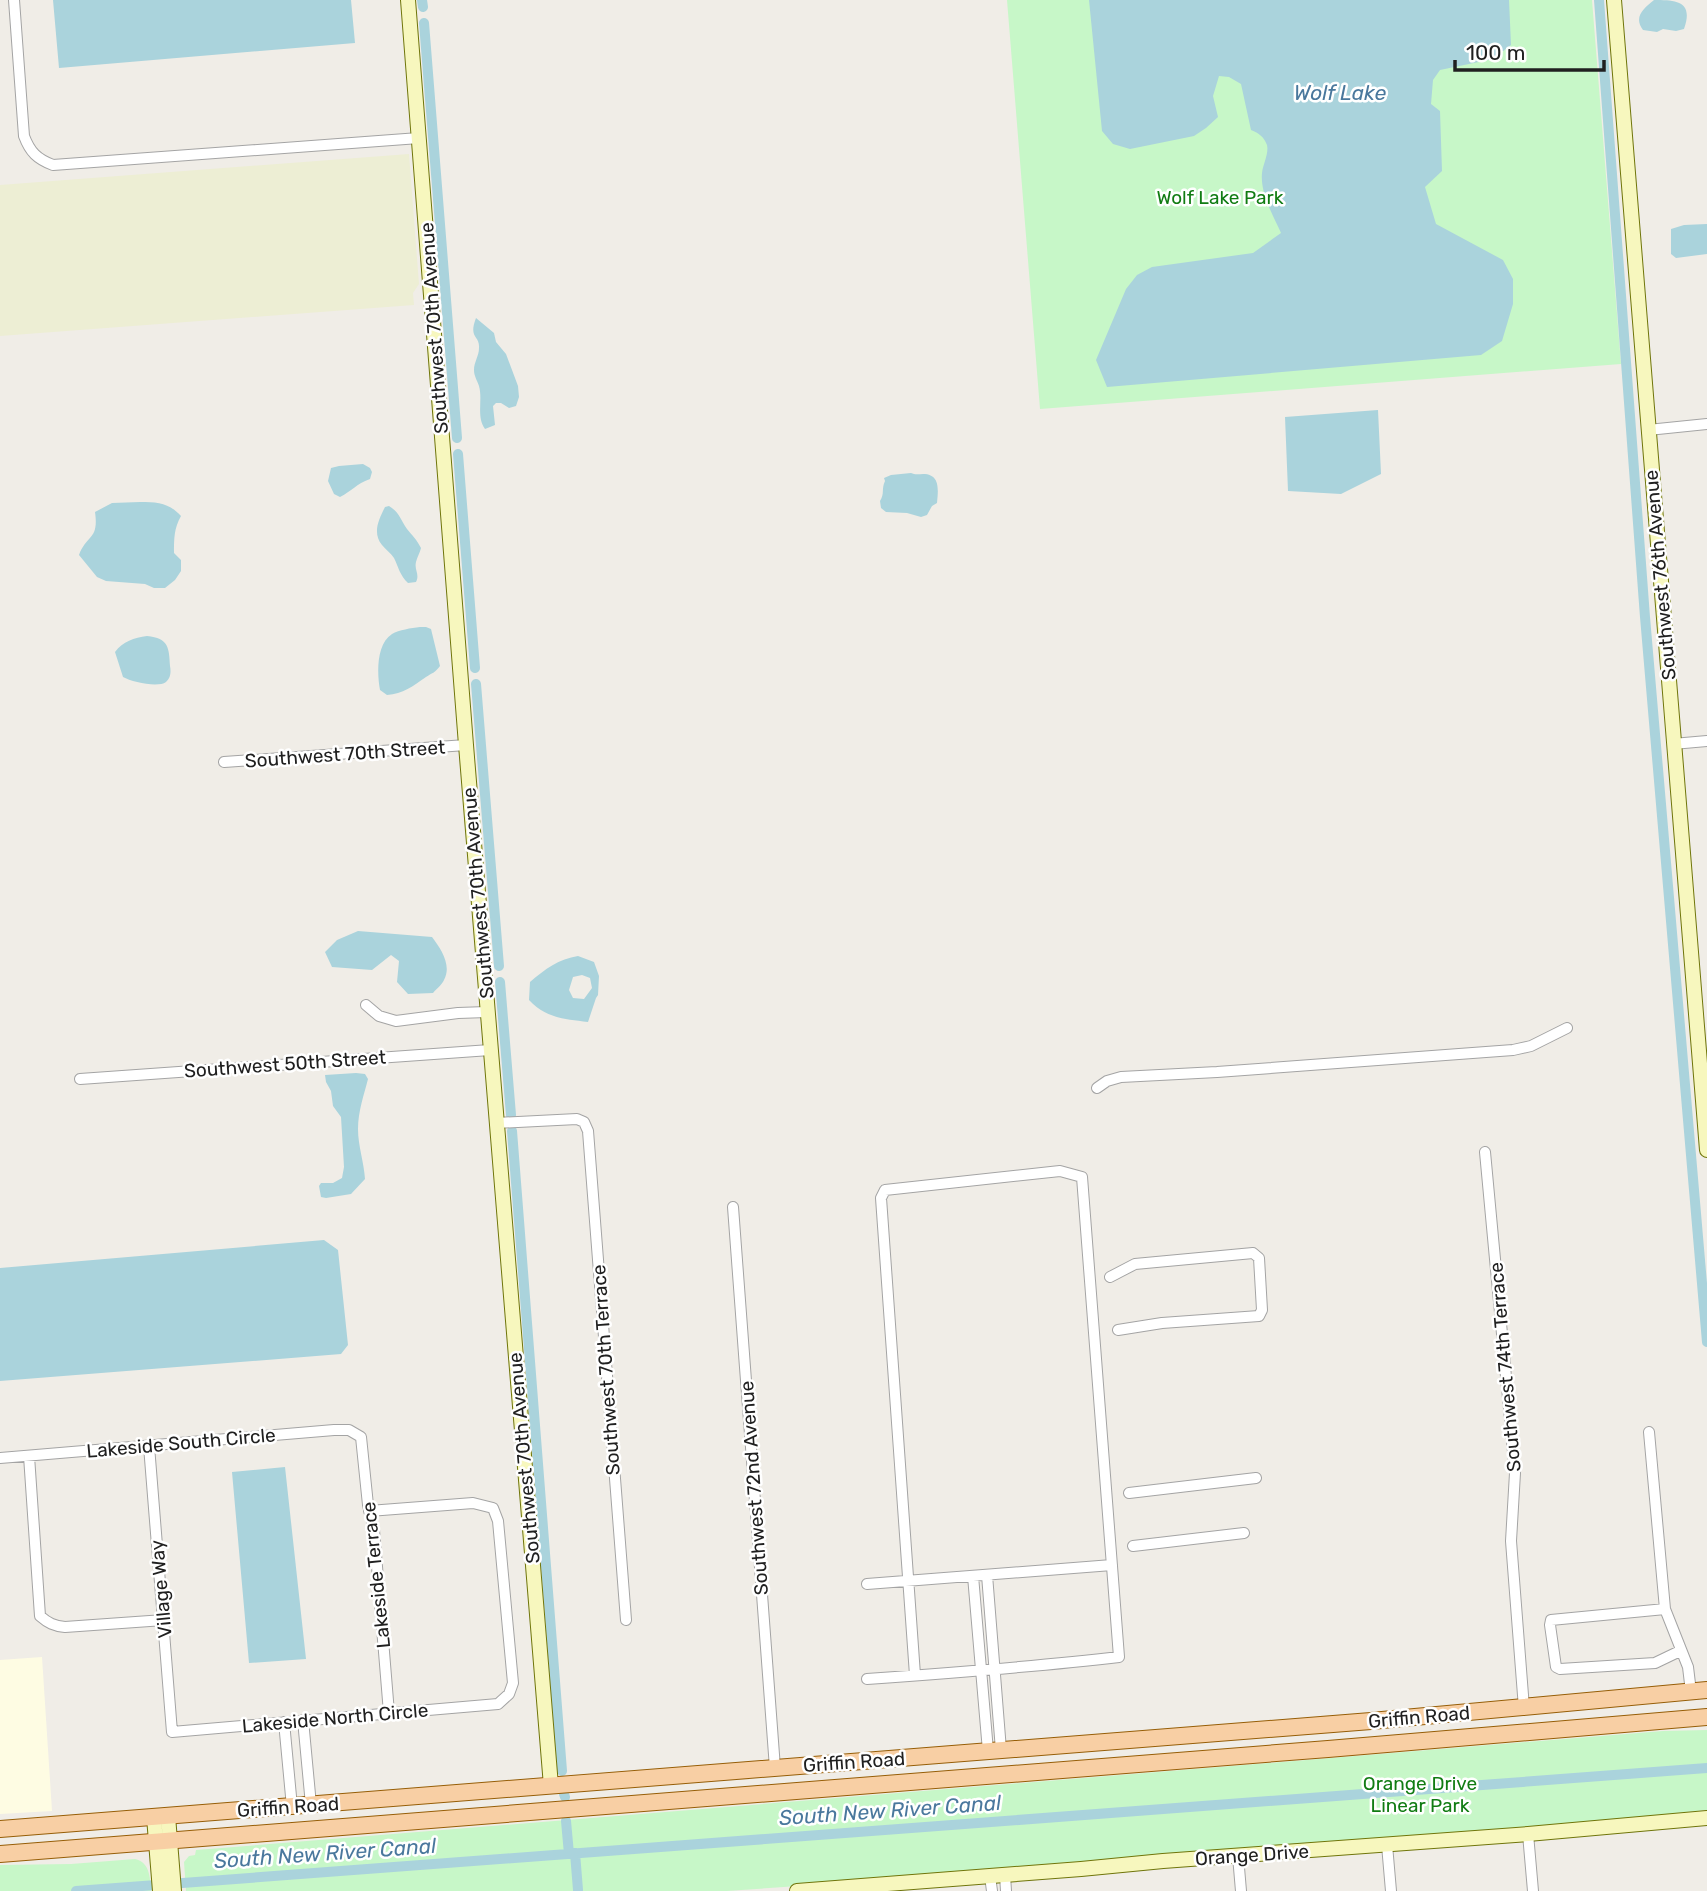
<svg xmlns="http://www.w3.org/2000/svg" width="1707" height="1891" viewBox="0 0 1707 1891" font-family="Rubik,sans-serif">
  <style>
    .education { fill: #fefce3 }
    .farmland { fill: #edeed4 }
    .park { fill: #c7f7c8 }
    .water { fill: #aad3dc; fill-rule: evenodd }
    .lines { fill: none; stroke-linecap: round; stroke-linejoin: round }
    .canal { stroke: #aad3dc; stroke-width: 10 }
    .street-casing { stroke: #a4a4a4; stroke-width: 12 }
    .secondary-casing { stroke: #6f750a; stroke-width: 16 }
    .primary-casing { stroke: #965e07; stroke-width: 18 }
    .street { stroke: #fff; stroke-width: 10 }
    .secondary { stroke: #f7f7be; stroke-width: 14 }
    .primary { stroke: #f8cfa4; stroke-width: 16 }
    .labels { text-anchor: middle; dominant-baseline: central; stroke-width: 5; stroke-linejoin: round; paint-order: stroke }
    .park-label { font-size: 19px; fill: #117c13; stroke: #fff }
    .street-label { font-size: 19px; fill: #202020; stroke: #fff }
    .water-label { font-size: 21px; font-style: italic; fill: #4a789d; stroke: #fff }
  </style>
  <rect width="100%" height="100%" fill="#f0ede7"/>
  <path class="education" d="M 42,1657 L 52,1811 L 0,1814 L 0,1660 Z"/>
  <path class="farmland" d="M 409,154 L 419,284 L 413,293 L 414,305 L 0,336 L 0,185 Z"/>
  <path class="park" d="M 1007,0 L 1592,0 L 1621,364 L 1040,409 Z
    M 1707,1730 L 1707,1810 L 1582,1823 L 1136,1857 L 922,1874 L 841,1883 L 727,1891 L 186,1891 L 184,1862 L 189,1856 L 195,1855 L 196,1850 L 1663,1731 Z
    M 135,1859 C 150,1862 150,1878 151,1891 L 0,1891 L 0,1865 L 71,1864 Z"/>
  <path class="water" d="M 53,0 L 351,0 L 355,43 L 59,68 Z
    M 1089,0 L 1509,0 L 1511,45 L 1493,59 L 1440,70 L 1433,80 L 1431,104 L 1440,111 L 1442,171 L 1425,187 L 1436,224 L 1503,260 L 1513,279 L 1513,304 L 1502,341 L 1481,355 L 1107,387 L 1096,360 L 1126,289 L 1137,275 L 1152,267 L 1253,253 L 1281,233 C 1273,215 1260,193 1262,173 C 1263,164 1269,154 1267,145 C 1264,137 1259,133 1251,130 L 1241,84 L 1229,77 L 1219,76 L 1213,96 L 1218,117 L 1206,128 L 1194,136 L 1130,149 L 1113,144 L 1102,131 Z
    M 1654,0 C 1676,0 1694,1 1684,29 L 1676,31 L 1663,29 L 1657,32 L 1643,30 C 1633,17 1644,8 1654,0 Z
    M 1707,224 L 1707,254 L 1676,258 L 1671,254 L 1671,229 L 1684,225 Z
    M 476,318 L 494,333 L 496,342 L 506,354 L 518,386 L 519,397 L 516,406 L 509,408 L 501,403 L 496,403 L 493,406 L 495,425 L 485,429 C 476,417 483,400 479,386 C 477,380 474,376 474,370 C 474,362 479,356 479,348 C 480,335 468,339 476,318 Z
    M 1378,410 L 1381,474 L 1341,494 L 1288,491 L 1285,417 Z
    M 363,464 L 370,468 L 372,472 L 370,479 C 356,484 352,491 340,497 L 334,494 L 328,481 L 331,468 L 339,466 Z
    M 911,473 C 915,475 919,474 923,474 C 941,474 938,491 937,503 L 932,506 L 927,515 L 921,517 L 907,513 L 886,512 L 881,508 L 880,501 C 885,493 881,490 885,481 L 884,478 L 891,475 Z
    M 140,502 C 158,502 169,503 181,516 C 174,528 174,539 174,553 L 181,560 L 181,571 L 175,580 L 165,588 L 154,588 L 145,584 L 106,581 L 97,577 L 79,555 C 87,534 99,540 95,512 L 112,503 Z
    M 389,506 C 400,513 400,519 407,529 C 412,535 417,540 421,548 C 420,553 417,557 416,562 C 414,570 420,574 416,582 L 408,583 C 400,576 398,566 394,558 C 391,553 385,549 382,545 C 372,533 379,519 385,507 Z
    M 420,627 L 426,627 L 431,629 L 440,666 C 435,673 432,673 426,677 C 413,686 403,694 387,695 L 380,690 C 377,674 376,644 392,634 C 399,630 411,628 420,627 Z
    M 147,636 C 169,638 169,648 170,666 C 171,671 171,678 166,682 C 158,688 132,682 123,677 L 115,652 C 123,641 134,638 147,636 Z
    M 358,931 L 432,937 C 441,949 452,965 444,980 C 442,985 436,989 433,993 L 408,994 L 397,982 L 399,961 L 391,955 L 372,970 L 332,967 L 325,952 L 337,940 Z
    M 578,956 L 594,962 L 599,976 L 598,995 L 596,998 L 588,1022 C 564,1019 546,1018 529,1000 L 530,982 C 545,969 559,959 578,956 ZM 582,975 L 590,978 L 592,988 L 584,999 L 573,998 L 569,990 L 573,977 Z
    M 356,1073 L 365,1074 L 368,1079 C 364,1095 358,1111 358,1129 C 358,1146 364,1162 365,1179 L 351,1194 L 326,1198 L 321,1197 L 319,1186 L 321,1183 L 333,1183 L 342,1178 L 344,1167 L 341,1117 L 333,1106 L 331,1091 L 326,1082 L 325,1075 Z
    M 324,1240 L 338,1250 L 348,1345 L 341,1354 L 0,1381 L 0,1268 Z
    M 285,1467 L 306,1659 L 249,1663 L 232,1472 Z"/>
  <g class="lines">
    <path class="canal" d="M 422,0 L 423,7
      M 1599,0 L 1645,617 L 1707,1342
      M 424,23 L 457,438
      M 458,454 L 475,668
      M 476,684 L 499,966
      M 500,982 L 511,1115
      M 512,1131 L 562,1771
      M 564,1794 L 565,1797
      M 566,1821 L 569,1854
      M 575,1853 L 578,1890
      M 76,1891 L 1707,1768"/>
    <defs>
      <path id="street" d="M 14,0 L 24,136 C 30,152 37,159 53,165 L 419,138
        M 1648,430 L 1707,424
        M 1673,744 L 1707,741
        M 224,762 L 466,745
        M 366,1005 L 379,1016 L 396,1021 L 458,1013 L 487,1012
        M 80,1079 L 490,1050
        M 1097,1088 L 1107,1081 L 1121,1077 L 1217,1072 L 1513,1050 L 1531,1046 L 1567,1028
        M 496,1123 L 577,1119 L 584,1122 L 588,1131 L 626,1620
        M 1485,1152 L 1515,1473 L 1511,1541 L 1524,1708
        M 733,1207 L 775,1768
        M 1110,1277 L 1135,1264 L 1253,1253 L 1259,1258 L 1262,1310 L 1259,1316 L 1162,1323 L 1118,1330
        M 1649,1432 L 1665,1609 L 1688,1667 L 1691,1692
        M 149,1446 L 172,1732 L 498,1704 L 509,1694 L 513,1683 L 498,1521 L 493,1508 L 473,1503 L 369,1511
        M 29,1456 L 40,1616 C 48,1623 54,1626 65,1627 L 164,1620
        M 0,1458 L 334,1430 L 349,1430 L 361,1437 L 368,1505 L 374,1530 L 389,1713
        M 1129,1493 L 1256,1478
        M 1133,1546 L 1244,1533
        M 987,1575 L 1001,1750
        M 973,1576 L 988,1751
        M 867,1584 L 1112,1565
        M 1665,1609 L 1551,1620 L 1550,1625 L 1556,1667 L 1560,1669 L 1655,1663 L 1680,1651
        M 867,1679 C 951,1673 1035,1667 1119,1657 L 1082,1177 L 1060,1171 L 885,1190 L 881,1198 L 915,1675
        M 303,1720 L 311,1805
        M 284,1722 L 292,1807
        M 1528,1834 L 1533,1891
        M 1387,1845 L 1391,1891
        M 1238,1856 L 1241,1891
        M 1005,1875 L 1006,1891
        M 990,1876 L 992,1891"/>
      <path id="secondary" d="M 408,0 L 466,745 L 551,1786
        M 1614,0 L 1707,1150
        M 168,1816 L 174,1891
        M 154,1817 L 160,1891
        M 797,1891 L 1081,1869 L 1163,1861 L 1528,1834 L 1707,1818"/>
      <path id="primary" d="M 0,1829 L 1371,1721 L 1707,1690
        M 0,1854 L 1328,1749 L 1707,1717"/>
    </defs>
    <use href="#street" class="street-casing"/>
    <use href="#secondary" class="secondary-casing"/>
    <use href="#primary" class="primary-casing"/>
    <use href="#street" class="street"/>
    <use href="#secondary" class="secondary"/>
    <use href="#primary" class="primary"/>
  </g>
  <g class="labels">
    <g class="park-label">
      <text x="1220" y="197">Wolf Lake Park</text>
      <text x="1420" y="1783">Orange Drive<tspan x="1420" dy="22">Linear Park</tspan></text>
    </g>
    <g class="street-label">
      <text transform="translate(434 328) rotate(-94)">Southwest 70th Avenue</text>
      <text transform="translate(1660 575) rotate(-95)">Southwest 76th Avenue</text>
      <text transform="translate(345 754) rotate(-4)">Southwest 70th Street</text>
      <text transform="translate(478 893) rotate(-95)">Southwest 70th Avenue</text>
      <text transform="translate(285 1064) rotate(-4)">Southwest 50th Street</text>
      <text transform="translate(1505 1367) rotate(-95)">Southwest 74th Terrace</text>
      <text transform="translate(606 1370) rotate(-94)">Southwest 70th Terrace</text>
      <text transform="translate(181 1443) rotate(-5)">Lakeside South Circle</text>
      <text transform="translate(524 1458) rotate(-95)">Southwest 70th Avenue</text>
      <text transform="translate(754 1488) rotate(-94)">Southwest 72nd Avenue</text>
      <text transform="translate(376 1575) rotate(-96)">Lakeside Terrace</text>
      <text transform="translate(161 1589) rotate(-95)">Village Way</text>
      <text transform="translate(1419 1717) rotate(-5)">Griffin Road</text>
      <text transform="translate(335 1718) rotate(-5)">Lakeside North Circle</text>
      <text transform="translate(854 1762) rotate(-4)">Griffin Road</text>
      <text transform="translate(288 1807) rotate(-4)">Griffin Road</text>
      <text transform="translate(1252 1855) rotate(-4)">Orange Drive</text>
    </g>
    <g class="water-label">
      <text x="1340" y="92">Wolf Lake</text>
      <text transform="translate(890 1810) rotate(-4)">South New River Canal</text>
      <text transform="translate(325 1853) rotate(-4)">South New River Canal</text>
    </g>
  </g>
  <path d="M1455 60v10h149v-10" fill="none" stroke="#202020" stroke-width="3.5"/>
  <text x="1466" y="60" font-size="21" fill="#202020" stroke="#ffffff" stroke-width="5" paint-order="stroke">100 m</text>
</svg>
